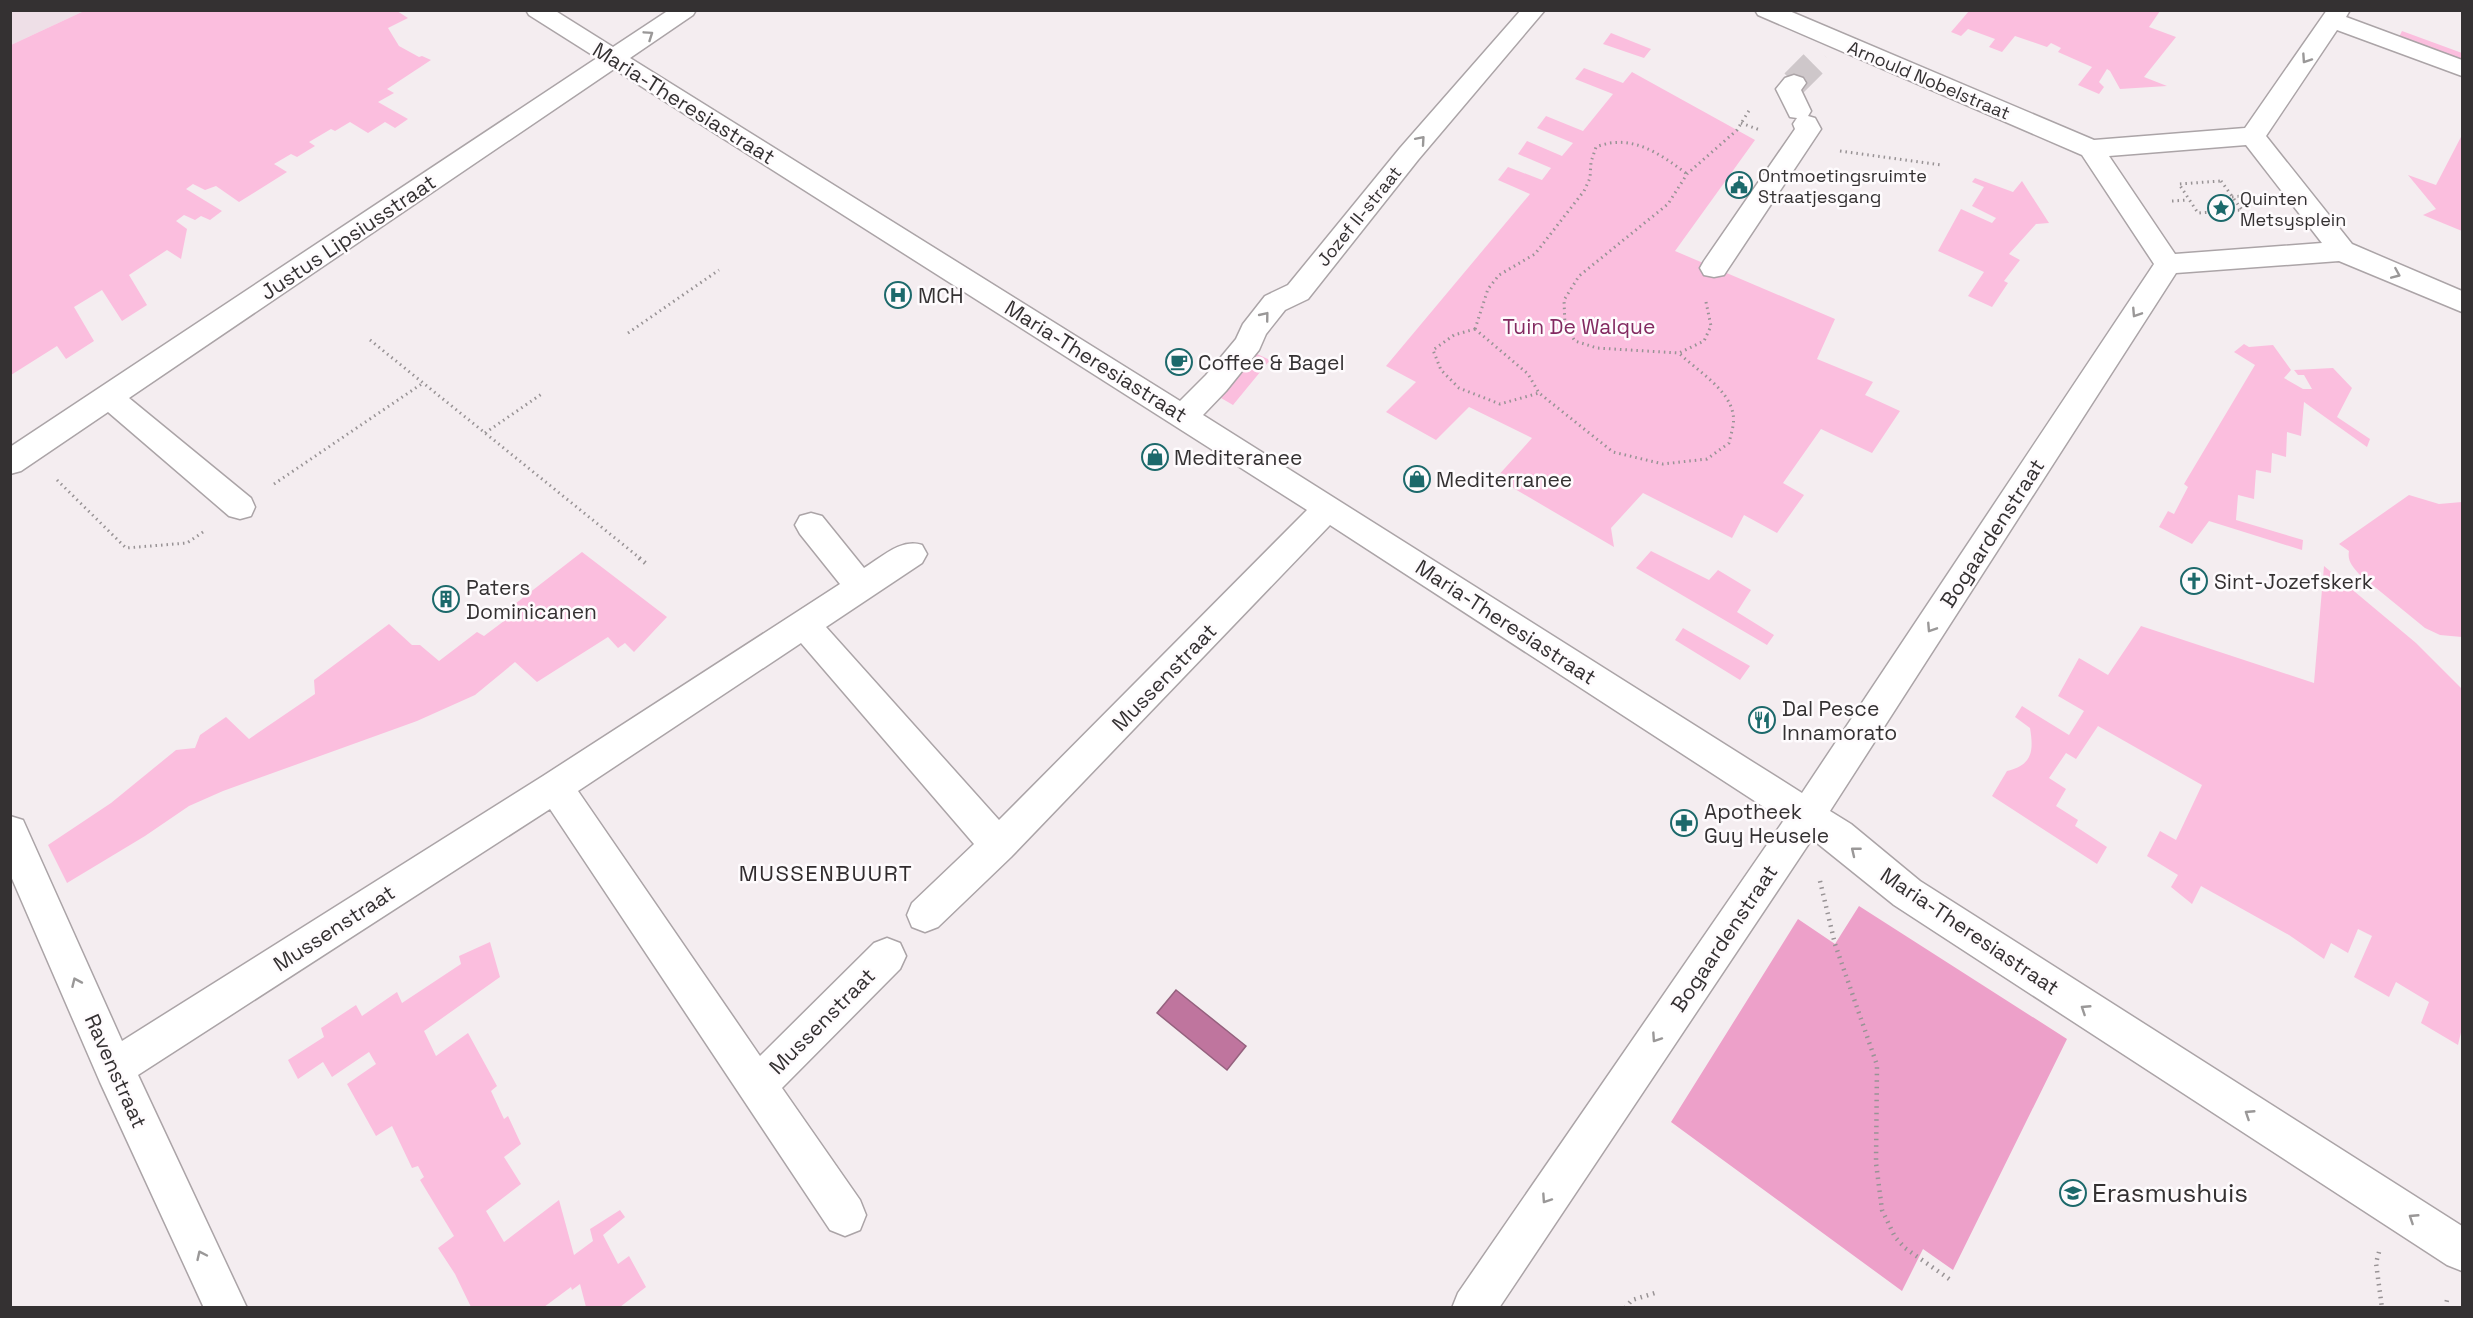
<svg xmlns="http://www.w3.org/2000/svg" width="2473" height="1318" viewBox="0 0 2473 1318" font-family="'Space Grotesk',sans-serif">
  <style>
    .built { fill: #eedfe7 }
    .green { fill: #fbbede }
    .forest { fill: #eda0c9 }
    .water { fill: #bf759e; stroke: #95617e; stroke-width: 1.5 }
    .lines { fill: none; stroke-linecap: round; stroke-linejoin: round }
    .minor-tunnel { stroke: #cec7ca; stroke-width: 27; stroke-dasharray: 27 14; stroke-linecap: butt }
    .minor-casing { stroke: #aba4a7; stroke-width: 3 }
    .path-far1 { stroke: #989395; stroke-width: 3; stroke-dasharray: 1.5 4; stroke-linecap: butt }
    .path { stroke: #989395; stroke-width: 4.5; stroke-dasharray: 1.5 5; stroke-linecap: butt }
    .minor { fill: #fff; fill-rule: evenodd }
    .oneway { stroke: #9a9898 }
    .labels { text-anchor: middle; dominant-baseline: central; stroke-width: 5; stroke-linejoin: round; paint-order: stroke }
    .far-street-label { font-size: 18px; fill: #343132; stroke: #fefbfd }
    .far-poi-label { font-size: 18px; fill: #343132; stroke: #fefbfd; text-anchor: start }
    .street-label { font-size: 21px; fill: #343132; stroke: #fefbfd }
    .poi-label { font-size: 21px; fill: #343132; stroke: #fefbfd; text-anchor: start }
    .park-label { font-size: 21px; fill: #832a61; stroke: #fefbfd }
    .neighbourhood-label { font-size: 22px; letter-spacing: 1.5px; fill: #312c2e; stroke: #fefbfd }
    .near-poi-label { font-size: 26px; fill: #343132; stroke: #fefbfd; text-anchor: start }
  </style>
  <rect width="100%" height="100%" fill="#f4edf0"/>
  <path class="built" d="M 11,10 L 84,11 L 11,45 Z"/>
  <path class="green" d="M 397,11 L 408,18 L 388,28 L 399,46 L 419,57 L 422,56 L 431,60 L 387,89 L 394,93 L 378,102 L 408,119 L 395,128 L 385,122 L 368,133 L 350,122 L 335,131 L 331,129 L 309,142 L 315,146 L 297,157 L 291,154 L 274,164 L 287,172 L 239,202 L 216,186 L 205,190 L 193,184 L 186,189 L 222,211 L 210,220 L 201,216 L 195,220 L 184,215 L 176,221 L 187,229 L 181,259 L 167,250 L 129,275 L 147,305 L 122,321 L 102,290 L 74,307 L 94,341 L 66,359 L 57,346 L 11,375 L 11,45 L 84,11 Z
    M 2160,11 L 2149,27 L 2176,37 L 2144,77 L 2167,86 L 2120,89 L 2110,71 L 2107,69 L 2099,82 L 2104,87 L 2099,94 L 2078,85 L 2092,67 L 2058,52 L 2061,48 L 2051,43 L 2047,47 L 2015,36 L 2002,52 L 1989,47 L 1995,39 L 1968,29 L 1961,36 L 1951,32 L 1969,11 Z
    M 2402,31 L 2462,53 L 2462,61 L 2399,37 Z
    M 1611,33 L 1651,49 L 1644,58 L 1603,44 Z
    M 1584,68 L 1623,83 L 1632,72 L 1755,140 L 1675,251 L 1835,319 L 1817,359 L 1873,382 L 1865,395 L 1900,411 L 1872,453 L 1821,429 L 1783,483 L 1804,495 L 1777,533 L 1744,515 L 1732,538 L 1643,493 L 1611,528 L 1614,547 L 1496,478 L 1532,438 L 1469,407 L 1436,440 L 1386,412 L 1416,382 L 1386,366 L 1530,194 L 1498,180 L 1508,167 L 1542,180 L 1551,168 L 1518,154 L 1527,141 L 1562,156 L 1573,143 L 1537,128 L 1546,116 L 1583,131 L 1613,94 L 1575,79 Z
    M 2462,135 L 2462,231 L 2423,215 L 2436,209 L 2408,175 L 2436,185 Z
    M 1975,178 L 2013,192 L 2022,181 L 2049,223 L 2036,224 L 2009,254 L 2020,260 L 2004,281 L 2008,283 L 1992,307 L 1968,296 L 1984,272 L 1938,251 L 1961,209 L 1992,223 L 1996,218 L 1972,206 L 1984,187 L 1972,182 Z
    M 2244,344 L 2249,347 L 2273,345 L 2291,370 L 2284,378 L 2303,389 L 2312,389 L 2304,375 L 2298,375 L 2294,370 L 2333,368 L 2352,388 L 2337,417 L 2370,439 L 2367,447 L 2304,402 L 2301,436 L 2287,432 L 2286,457 L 2272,453 L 2271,473 L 2256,470 L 2254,499 L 2238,495 L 2236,520 L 2303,540 L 2302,550 L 2209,521 L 2192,544 L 2159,527 L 2168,511 L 2174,514 L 2188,487 L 2184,484 L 2255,365 L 2234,352 Z
    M 1257,354 L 1270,360 L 1233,405 L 1221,398 Z
    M 2409,495 L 2439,504 L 2462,502 L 2462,637 L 2440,635 L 2425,628 L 2359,574 C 2353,567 2347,561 2349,551 L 2339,544 Z
    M 1651,551 L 1709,580 L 1718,570 L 1751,590 L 1737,612 L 1774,635 L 1767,645 L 1636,568 Z
    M 582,552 L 667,617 L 634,652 L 625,643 L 618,648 L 608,637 L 537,682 L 515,662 L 475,695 L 417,721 L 223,791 L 189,806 L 145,836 L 67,883 L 48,845 L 111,803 L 176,750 L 195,748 L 200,735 L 226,717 L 249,739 L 315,694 L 314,680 L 389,624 L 412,645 L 420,645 L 439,661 L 477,632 L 484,636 L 516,612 L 511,607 Z
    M 2324,566 L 2416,643 L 2462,689 L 2462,1028 L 2458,1045 L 2421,1023 L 2429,1002 L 2396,982 L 2389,997 L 2354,977 L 2372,936 L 2358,929 L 2348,953 L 2331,943 L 2324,959 L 2289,935 L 2201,886 L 2192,904 L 2171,887 L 2178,875 L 2147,856 L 2160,831 L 2176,840 L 2202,785 L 2098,726 L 2076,759 L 2066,753 L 2049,778 L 2066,789 L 2056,806 L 2078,820 L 2075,826 L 2107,847 L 2097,864 L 1992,796 L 2007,771 C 2032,765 2034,752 2030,728 L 2015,717 L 2022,706 L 2069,735 L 2084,711 L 2058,696 L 2079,658 L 2108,675 L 2141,626 L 2314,683 Z
    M 1683,628 L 1750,666 L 1740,680 L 1675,640 Z
    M 490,942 L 500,977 L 424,1031 L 436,1056 L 468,1033 L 497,1086 L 491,1091 L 504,1119 L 508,1116 L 521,1144 L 504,1157 L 521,1184 L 486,1211 L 504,1242 L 559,1200 L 574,1255 L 593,1241 L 590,1229 L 620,1210 L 625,1217 L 603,1235 L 618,1264 L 629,1256 L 646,1287 L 620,1307 L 586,1307 L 580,1284 L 572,1290 L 571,1287 L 544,1307 L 471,1307 L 455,1274 L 438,1248 L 454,1236 L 420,1180 L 424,1177 L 418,1166 L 412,1168 L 392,1126 L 376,1136 L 347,1084 L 376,1064 L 369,1052 L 332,1077 L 323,1062 L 298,1079 L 288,1060 L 324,1037 L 321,1028 L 356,1005 L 362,1016 L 397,992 L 402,1003 L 461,964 L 459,956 Z"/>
  <path class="forest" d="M 1859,906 L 2067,1039 L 1953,1270 L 1923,1249 L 1902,1291 L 1671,1122 L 1798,919 L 1835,944 Z"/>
  <path class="water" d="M 1176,990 L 1246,1046 L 1227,1070 L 1157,1013 Z"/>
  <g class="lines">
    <path class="minor-tunnel" d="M 1794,83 L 1823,54"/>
    <defs>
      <path id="minor" d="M 526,10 L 554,10 L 613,47 L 669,10 L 696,10 L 693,15 L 630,58 L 1180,401 L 1206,375 L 1236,339 L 1243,324 L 1265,296 L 1288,285 L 1400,148 L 1521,10 L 1545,10 L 1418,160 L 1308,299 L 1285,310 L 1266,334 L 1259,350 L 1226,391 L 1203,415 L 1802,793 L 2154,264 L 2082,155 L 1758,15 L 1755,10 L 1787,10 L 2094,140 L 2245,128 L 2327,10 L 2350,10 L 2346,17 L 2462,60 L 2462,76 L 2337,30 L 2266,136 L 2352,244 L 2462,291 L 2462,312 L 2339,261 L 2176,273 L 1830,811 L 1851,824 L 1920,881 L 2462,1226 L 2462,1271 L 2447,1265 L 1894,905 L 1812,839 L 1499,1308 L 1452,1308 L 1458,1293 L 1784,820 L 1330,525 L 1011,857 L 938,927 L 925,932 L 912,927 L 907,915 L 912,903 L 974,844 L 801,643 L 578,791 L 760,1056 L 874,943 L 887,938 L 900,943 L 906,956 L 900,969 L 782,1088 L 860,1200 L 866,1215 L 860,1230 L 845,1236 L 830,1230 L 550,809 L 138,1075 L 247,1308 L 204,1308 L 100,1082 L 10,874 L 10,816 L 23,820 L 122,1041 L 543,776 L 840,584 L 800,534 L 795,525 L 800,516 L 811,513 L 822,516 L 864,568 C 882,557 901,538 922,545 L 927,554 L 922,563 L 826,627 L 999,820 L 1307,510 L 614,69 L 129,398 L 251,498 L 255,507 L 251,516 L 240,519 L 229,516 L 108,412 L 21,471 L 10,474 L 10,447 L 597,58 L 529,15 ZM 2246,145 L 2322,243 L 2175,254 L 2109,156 Z
        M 1794,75 L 1803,78 L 1806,83 L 1801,90 L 1811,111 L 1808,116 L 1815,118 L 1821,129 L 1724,275 L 1714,277 L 1704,275 L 1700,268 L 1704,261 L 1795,129 L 1793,124 L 1797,118 L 1790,117 L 1776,89 L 1785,78 Z"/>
    </defs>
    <use href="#minor" class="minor-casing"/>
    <path class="path-far1" d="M 1741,123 L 1760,130
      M 1840,151 L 1941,165
      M 2221,181 L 2242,210 L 2198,213 L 2179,184 Z
      M 2232,197 L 2251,195
      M 2172,201 L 2188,200
      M 1706,302 L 1711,326 L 1704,341 L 1679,353 L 1597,348 L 1575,341 L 1565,326 L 1564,300 L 1579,276 L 1668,204 L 1687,174 L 1737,130 L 1750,109
      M 1475,329 L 1528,374 L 1539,393 L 1613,452 L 1663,464 L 1707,459 L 1729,443 C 1731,434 1735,423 1733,414 C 1729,389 1696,370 1679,353
      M 1475,329 L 1488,289 L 1499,275 L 1535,254 L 1584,191 L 1590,178 L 1591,162 L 1596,147 C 1631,133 1659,153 1687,174
      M 1475,329 L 1454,335 L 1433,350 L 1441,370 L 1459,388 L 1500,404 L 1539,393
      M 628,333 L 719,270
      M 370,340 L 641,559
      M 485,433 L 543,393
      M 57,480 L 126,548 L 187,543 L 206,530
      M 274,484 L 423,383"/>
    <path class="path" d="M 639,558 L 649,566
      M 1820,881 L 1835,944 L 1877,1065 L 1876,1163 L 1882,1210 L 1895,1237 L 1905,1248 L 1952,1281
      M 2379,1252 L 2376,1263 L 2382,1308
      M 1625,1308 L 1632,1300 L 1655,1293
      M 2445,1308 L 2448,1296"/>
    <use href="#minor" class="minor"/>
  </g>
  <defs><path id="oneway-chevron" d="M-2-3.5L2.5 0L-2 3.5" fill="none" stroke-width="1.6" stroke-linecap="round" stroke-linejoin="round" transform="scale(1.5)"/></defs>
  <g class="oneway">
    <use href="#oneway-chevron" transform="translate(649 35) rotate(-34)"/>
    <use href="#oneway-chevron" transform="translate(2306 59) rotate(124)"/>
    <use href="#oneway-chevron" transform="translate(1421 140) rotate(-49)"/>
    <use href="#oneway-chevron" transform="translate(2396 274) rotate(23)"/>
    <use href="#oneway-chevron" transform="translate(2136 313) rotate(123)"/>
    <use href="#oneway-chevron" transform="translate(1265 316) rotate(-51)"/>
    <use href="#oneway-chevron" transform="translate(1931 628) rotate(123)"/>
    <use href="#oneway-chevron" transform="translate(1855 851) rotate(-141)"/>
    <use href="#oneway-chevron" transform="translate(76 982) rotate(-114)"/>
    <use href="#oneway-chevron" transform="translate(2085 1009) rotate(-147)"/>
    <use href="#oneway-chevron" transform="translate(1656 1038) rotate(124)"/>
    <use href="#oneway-chevron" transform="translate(2249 1114) rotate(-147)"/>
    <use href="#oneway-chevron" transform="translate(1546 1199) rotate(124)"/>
    <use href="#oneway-chevron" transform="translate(2413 1218) rotate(-147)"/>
    <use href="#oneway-chevron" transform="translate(201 1255) rotate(-115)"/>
  </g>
  <defs>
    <symbol id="civic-ring" viewBox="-11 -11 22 22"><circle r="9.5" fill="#fefbfd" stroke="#1c696b" stroke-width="1.5"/><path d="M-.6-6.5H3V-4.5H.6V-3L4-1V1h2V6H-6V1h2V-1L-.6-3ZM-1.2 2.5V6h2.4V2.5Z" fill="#1c696b"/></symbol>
    <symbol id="sight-ring" viewBox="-11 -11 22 22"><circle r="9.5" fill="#fefbfd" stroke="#1c696b" stroke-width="1.5"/><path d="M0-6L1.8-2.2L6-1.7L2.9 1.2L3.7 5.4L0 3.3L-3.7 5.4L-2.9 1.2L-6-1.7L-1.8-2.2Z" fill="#1c696b"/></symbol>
    <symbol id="hospital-ring" viewBox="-11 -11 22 22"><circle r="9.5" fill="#fefbfd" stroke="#1c696b" stroke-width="1.5"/><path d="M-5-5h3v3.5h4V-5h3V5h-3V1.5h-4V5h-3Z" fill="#1c696b"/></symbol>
    <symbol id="cafe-ring" viewBox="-11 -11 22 22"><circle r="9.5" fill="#fefbfd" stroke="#1c696b" stroke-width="1.5"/><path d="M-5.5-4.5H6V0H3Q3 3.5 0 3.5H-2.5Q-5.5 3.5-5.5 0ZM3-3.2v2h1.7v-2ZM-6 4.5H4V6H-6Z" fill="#1c696b"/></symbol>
    <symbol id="shop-ring" viewBox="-11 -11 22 22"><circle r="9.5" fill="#fefbfd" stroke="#1c696b" stroke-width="1.5"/><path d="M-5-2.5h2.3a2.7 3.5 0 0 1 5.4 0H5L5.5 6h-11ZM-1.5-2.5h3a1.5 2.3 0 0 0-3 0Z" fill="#1c696b"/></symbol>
    <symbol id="church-ring" viewBox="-11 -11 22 22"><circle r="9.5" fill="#fefbfd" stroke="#1c696b" stroke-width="1.5"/><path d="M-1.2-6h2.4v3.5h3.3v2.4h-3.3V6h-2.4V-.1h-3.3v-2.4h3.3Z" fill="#1c696b"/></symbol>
    <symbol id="building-ring" viewBox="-11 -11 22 22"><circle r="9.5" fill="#fefbfd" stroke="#1c696b" stroke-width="1.5"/><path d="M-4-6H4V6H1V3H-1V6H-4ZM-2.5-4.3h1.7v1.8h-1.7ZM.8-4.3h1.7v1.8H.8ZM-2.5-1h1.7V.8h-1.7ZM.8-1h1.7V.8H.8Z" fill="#1c696b"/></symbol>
    <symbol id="restaurant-ring" viewBox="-11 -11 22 22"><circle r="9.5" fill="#fefbfd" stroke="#1c696b" stroke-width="1.5"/><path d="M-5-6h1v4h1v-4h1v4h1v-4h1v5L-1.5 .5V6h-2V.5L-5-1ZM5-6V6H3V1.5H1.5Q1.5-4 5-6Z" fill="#1c696b"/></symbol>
    <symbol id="pharmacy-ring" viewBox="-11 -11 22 22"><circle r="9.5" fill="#fefbfd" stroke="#1c696b" stroke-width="1.5"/><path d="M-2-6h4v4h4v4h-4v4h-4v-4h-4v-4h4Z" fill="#1c696b"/></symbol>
    <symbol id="university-ring" viewBox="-11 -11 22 22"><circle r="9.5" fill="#fefbfd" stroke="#1c696b" stroke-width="1.5"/><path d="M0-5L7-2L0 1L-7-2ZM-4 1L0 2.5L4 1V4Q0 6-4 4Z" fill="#1c696b"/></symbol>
  </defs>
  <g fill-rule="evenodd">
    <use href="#civic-ring" x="1724" y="170" width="30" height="30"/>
    <use href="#sight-ring" x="2206" y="193" width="30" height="30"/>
    <use href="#hospital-ring" x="883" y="280" width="30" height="30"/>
    <use href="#cafe-ring" x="1164" y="347" width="30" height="30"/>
    <use href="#shop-ring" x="1140" y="442" width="30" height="30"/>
    <use href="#shop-ring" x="1402" y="464" width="30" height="30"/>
    <use href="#church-ring" x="2179" y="566" width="30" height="30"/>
    <use href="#building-ring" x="431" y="584" width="30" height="30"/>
    <use href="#restaurant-ring" x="1747" y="705" width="30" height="30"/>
    <use href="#pharmacy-ring" x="1669" y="808" width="30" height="30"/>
    <use href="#university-ring" x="2058" y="1178" width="30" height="30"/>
  </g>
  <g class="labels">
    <g class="far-street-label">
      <text transform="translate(1929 80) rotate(23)">Arnould Nobelstraat</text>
      <text transform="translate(1359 216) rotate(-51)">Jozef II-straat</text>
    </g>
    <g class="far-poi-label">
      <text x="1758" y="175">Ontmoetingsruimte<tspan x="1758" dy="21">Straatjesgang</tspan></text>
      <text x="2240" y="198">Quinten<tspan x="2240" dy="21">Metsysplein</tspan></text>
    </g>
    <g class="street-label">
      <text transform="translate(684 103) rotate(32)">Maria-Theresiastraat</text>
      <text transform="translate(348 237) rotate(-34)">Justus Lipsiusstraat</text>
      <text transform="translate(1096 361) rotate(32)">Maria-Theresiastraat</text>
      <text transform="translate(1992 533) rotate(-57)">Bogaardenstraat</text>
      <text transform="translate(1506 622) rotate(33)">Maria-Theresiastraat</text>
      <text transform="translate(1164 677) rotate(-46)">Mussenstraat</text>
      <text transform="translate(334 928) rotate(-33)">Mussenstraat</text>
      <text transform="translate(1970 931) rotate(34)">Maria-Theresiastraat</text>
      <text transform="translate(1724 938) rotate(-56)">Bogaardenstraat</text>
      <text transform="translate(822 1021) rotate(-45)">Mussenstraat</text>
      <text transform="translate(116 1071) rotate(66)">Ravenstraat</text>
    </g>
    <g class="poi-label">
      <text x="918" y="295">MCH</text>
      <text x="1198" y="362">Coffee &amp; Bagel</text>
      <text x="1174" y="457">Mediteranee</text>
      <text x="1436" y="479">Mediterranee</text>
      <text x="2214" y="581">Sint-Jozefskerk</text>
      <text x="466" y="587">Paters<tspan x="466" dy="24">Dominicanen</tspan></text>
      <text x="1782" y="708">Dal Pesce<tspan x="1782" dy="24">Innamorato</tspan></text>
      <text x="1704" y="811">Apotheek<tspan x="1704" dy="24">Guy Heusele</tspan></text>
    </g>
    <g class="park-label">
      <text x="1579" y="326">Tuin De Walque</text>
    </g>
    <g class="neighbourhood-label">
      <text x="826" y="873">MUSSENBUURT</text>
    </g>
    <g class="near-poi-label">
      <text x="2092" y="1193">Erasmushuis</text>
    </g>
  </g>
  <rect width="2473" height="1318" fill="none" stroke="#343132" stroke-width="24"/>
</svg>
